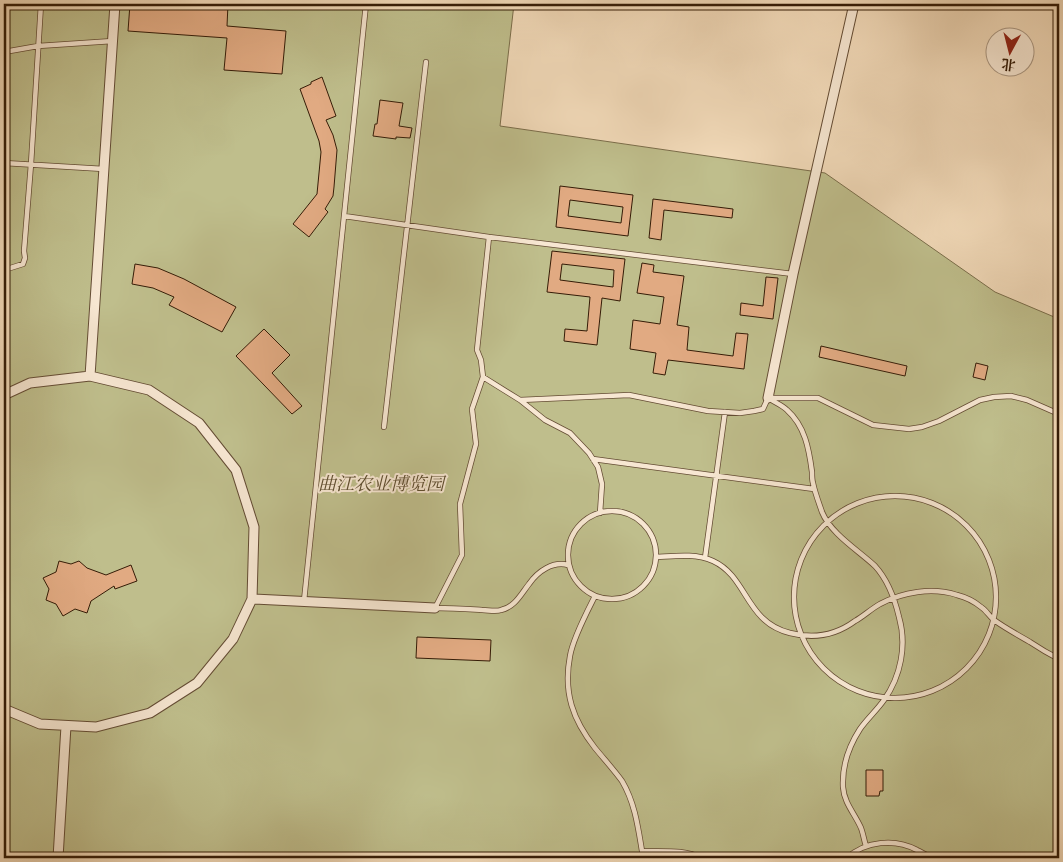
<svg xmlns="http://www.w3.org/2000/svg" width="1063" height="862" viewBox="0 0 1063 862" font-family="'EB Garamond','Noto Serif SC',serif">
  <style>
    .green { fill: #bfbe8c; stroke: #7a6d4a }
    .building { fill: #e1aa82; stroke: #351c07; fill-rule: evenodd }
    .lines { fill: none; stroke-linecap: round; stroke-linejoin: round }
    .service-casing { stroke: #644c34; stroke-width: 6 }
    .minor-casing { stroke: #644c34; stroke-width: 11 }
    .service { stroke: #f7e7d2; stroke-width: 4.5 }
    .minor { stroke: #f7e7d2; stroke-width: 9 }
    .labels { text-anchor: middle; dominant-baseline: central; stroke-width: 4; stroke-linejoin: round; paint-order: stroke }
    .park-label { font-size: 18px; font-style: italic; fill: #5e4d2f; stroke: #f7e7d2 }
  </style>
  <rect width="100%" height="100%" fill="#f2dab9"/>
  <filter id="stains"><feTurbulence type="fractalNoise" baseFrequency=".004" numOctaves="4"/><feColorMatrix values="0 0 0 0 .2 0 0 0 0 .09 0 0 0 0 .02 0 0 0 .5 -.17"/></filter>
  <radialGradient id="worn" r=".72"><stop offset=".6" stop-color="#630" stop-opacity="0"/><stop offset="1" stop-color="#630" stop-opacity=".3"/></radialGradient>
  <path class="green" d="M 4,4 L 514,4 L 500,126 L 825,173 L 995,292 L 1059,319 L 1059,858 L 4,858 Z"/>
  <path class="building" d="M 130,4 L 228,4 L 227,26 L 286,31 L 282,74 L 224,70 L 227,38 L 128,31 Z
    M 322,77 L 336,116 L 326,120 L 333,135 L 337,150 L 334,187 L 333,196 L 325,209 L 328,212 L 309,237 L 293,224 L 317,194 L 321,152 L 319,141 L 300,89 L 311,84 L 311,82 Z
    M 380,100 L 403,103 L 399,126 L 412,128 L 410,138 L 396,137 L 396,139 L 373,136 L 375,124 L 377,124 Z
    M 560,186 L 633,195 L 628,236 L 556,227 ZM 570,200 L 623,207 L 621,223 L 568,216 Z
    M 653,199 L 733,209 L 732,218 L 664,210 L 661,240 L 649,238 Z
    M 552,251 L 625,259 L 620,301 L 602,298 L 597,345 L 564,341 L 565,329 L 587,331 L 590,297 L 547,292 ZM 562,264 L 614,270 L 613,287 L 560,280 Z
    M 642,263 L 654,265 L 653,272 L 684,276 L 677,325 L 689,327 L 687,350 L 733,356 L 736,333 L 748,334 L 744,369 L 668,360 L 665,375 L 653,373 L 656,353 L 630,349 L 633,320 L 660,324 L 664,297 L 637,293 Z
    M 135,264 L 158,268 L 184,279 L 236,307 L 222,332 L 169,305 L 174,297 L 153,288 L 132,284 Z
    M 766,277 L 778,278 L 773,319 L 740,315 L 741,303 L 763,306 Z
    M 264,329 L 290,355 L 272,373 L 302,406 L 292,414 L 236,356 Z
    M 821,346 L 907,366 L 905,376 L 819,357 Z
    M 976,363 L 988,366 L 985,380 L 973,377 Z
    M 59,561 L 71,564 L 79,561 L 87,568 L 106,575 L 131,565 L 137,581 L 115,589 L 114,586 L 91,601 L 87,613 L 75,609 L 63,616 L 56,604 L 46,600 L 49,589 L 43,578 L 56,572 Z
    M 417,637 L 491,640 L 490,661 L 416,658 Z
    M 866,770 L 883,770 L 883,791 L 880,791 L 879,796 L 866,796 Z"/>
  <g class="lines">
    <defs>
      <path id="service" d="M 4,52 L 38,46 L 113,41
        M 4,163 L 104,169
        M 344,216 L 366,4
        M 4,270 L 23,264 L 25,258 L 24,251 L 31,164 L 41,4
        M 483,377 L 481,360 L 477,350 L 489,237
        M 768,398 C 774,402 782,405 787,410 C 805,426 809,449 812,472 C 812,476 812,480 813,483 C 815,493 819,503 822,512 C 831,534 858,550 875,566 C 887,579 895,600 899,617 C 907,645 901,676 884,700 C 877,710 867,719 860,729 C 849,746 842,767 843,787 C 844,803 855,814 861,828 C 863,833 864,840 866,846
        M 520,400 L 545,420 L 570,433 L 589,453 L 598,467 L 602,484 L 600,513
        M 384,427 L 426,62
        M 593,459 L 814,489
        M794 597a101 101 0 1 1 202 0a101 101 0 1 1-202 0Z
        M568 555a44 44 0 1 1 88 0a44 44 0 1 1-88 0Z
        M 657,557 C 675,556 695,553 713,561 C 748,577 745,622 790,633 C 813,639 836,635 855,621 C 864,616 871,609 880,604 C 903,592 932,587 957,595 C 965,597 975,602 981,607 C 986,610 989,616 994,620 C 1005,628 1018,635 1030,642 C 1039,648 1049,654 1059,659
        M 705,558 L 725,412
        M 568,565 C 553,561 538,571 529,584 C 521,594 515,607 501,610 C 496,612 488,610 482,610 C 466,609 451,608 435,608 L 462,555 L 460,504 L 476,444 L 472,409 L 483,377 L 520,400 L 629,395 L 708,411 L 740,413 L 754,411 L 763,409 L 768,398 L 818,398 L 873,425 L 909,429 L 922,427 L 939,421 L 980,400 L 994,397 L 1011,396 L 1027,400 L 1059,414
        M 595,596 C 587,612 573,638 570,656 C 563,693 573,720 595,748 C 604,759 614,770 622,781 C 635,803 638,827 642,851 C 662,852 684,849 701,858
        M 304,601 L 344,216 L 489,237 L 793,274
        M 642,851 L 643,858
        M 847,858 C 865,841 895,838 917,850 C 921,852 926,854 930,858"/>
      <path id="minor" d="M 90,376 L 115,4
        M 4,395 L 30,383 L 90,376 L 149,390 L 199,423 L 236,470 L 254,527 L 252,599 L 233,639 L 197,683 L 150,713 L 96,727 L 40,724 L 4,709
        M 768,398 L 793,274 L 854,4
        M 252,599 L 435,608
        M 58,858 L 66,726"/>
    </defs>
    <use href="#service" class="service-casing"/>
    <use href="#minor" class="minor-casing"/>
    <use href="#service" class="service"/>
    <use href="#minor" class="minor"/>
  </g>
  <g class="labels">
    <g class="park-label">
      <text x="381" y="483">曲江农业博览园</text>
    </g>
  </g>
  <rect width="1063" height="862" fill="none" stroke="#f2dab9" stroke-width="20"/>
  <rect x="5" y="5" width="1053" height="852" fill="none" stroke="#351c07" stroke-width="2.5"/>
  <rect x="10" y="10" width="1043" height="842" fill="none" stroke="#351c07"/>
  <g transform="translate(1010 52) rotate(187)"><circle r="24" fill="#f7e7d2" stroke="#a99681"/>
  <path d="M0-4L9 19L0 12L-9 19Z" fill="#8f2418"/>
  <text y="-8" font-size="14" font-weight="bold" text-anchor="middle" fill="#351c07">北</text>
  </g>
  <rect width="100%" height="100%" filter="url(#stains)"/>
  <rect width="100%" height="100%" fill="url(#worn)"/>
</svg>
